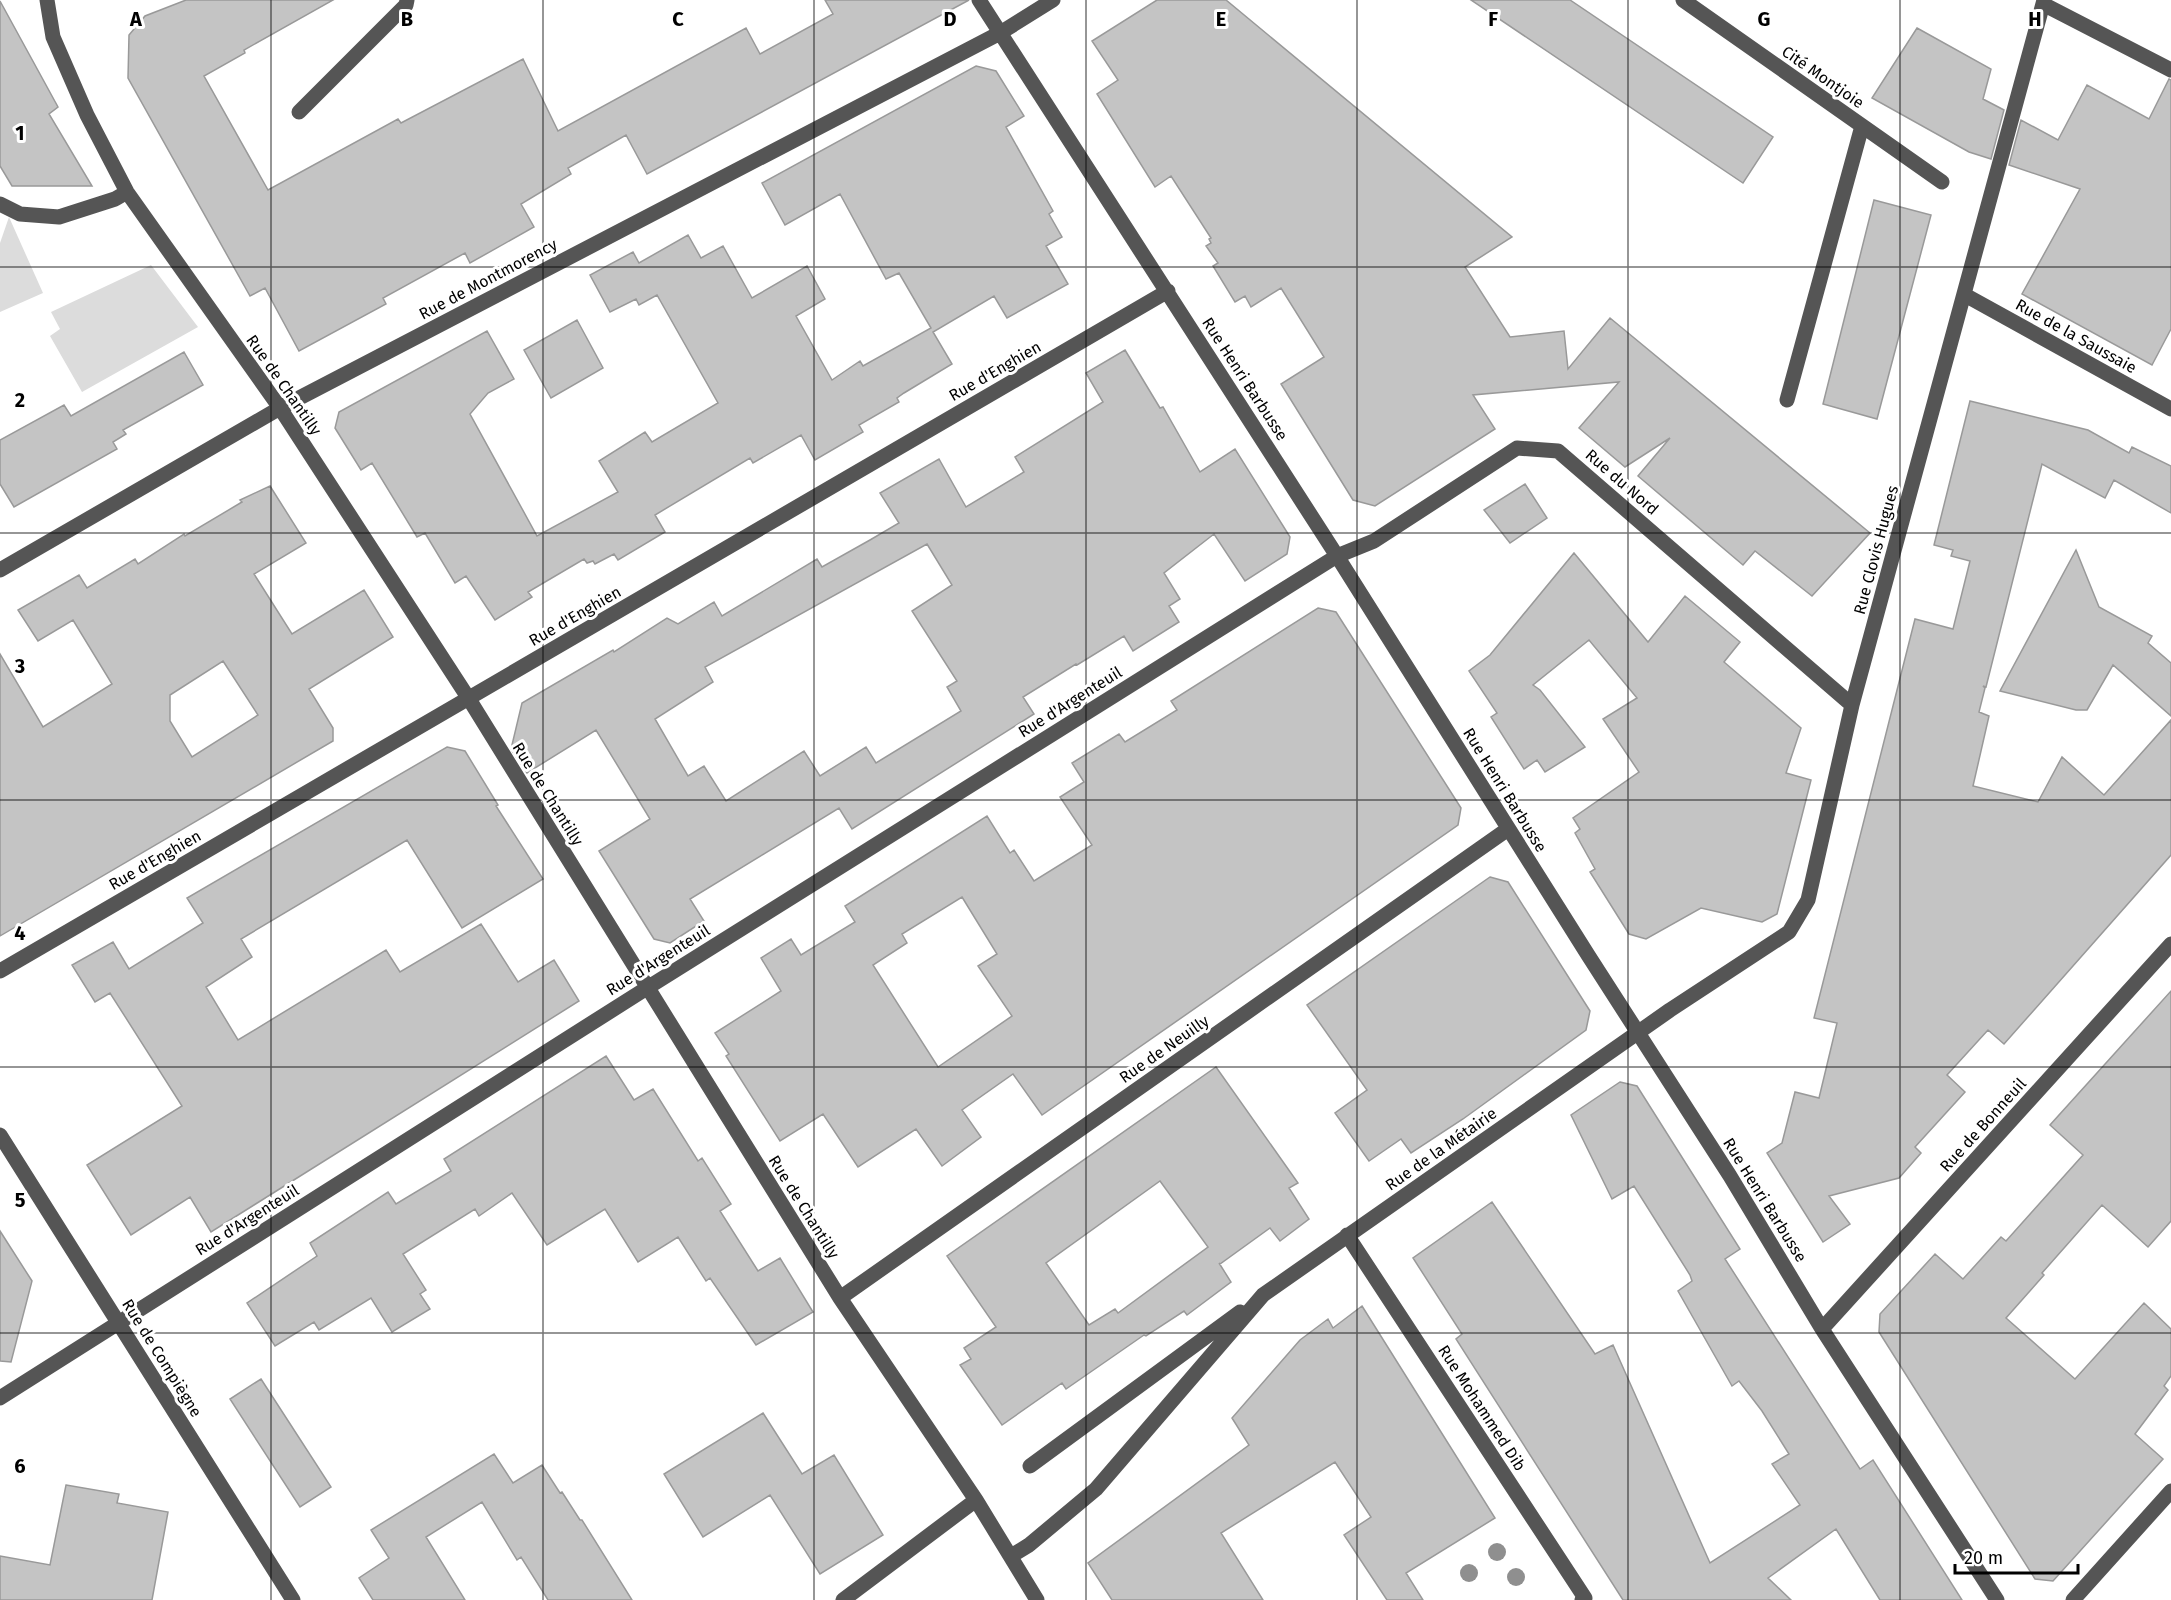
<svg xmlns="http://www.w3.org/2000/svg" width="2171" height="1600" viewBox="0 0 2171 1600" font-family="'Fira Sans',sans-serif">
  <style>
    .green { fill: #dcdcdc }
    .building { fill: #c4c4c4; stroke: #999; stroke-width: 1.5; fill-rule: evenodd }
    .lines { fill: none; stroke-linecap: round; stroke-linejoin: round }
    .minor { stroke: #555; stroke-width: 15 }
    .tree { fill: #8f8f8f }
    .grid { fill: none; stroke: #000; stroke-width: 1.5; stroke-opacity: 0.55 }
    .labels { text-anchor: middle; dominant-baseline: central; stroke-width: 6; stroke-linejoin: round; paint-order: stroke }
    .street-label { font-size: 16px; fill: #000; stroke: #fff }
    .grid-label { font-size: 20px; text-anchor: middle; font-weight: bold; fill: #000; stroke: #fff; stroke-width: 6; stroke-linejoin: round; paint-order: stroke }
  </style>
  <rect width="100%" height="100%" fill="#fff"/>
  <path class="green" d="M 9,217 L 43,293 L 0,312 L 0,243 Z
    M 151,265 L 198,327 L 82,392 L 50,336 L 60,329 L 51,312 Z"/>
  <path class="building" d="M 186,0 L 333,0 L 244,50 L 245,53 L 204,76 L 268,190 L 398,119 L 401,123 L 523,59 L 558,131 L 746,28 L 760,54 L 833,14 L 825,0 L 969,0 L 647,174 L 626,135 L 568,168 L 571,174 L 521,204 L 534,227 L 470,263 L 465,253 L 383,298 L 386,304 L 299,351 L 265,288 L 250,296 L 128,78 L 129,35 L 145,16 Z
    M 1157,0 L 1226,0 L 1512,237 L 1465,267 L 1510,337 L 1564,331 L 1568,369 L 1610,318 L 1870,533 L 1812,596 L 1755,551 L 1743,565 L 1638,476 L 1670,438 L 1625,467 L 1579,428 L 1619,382 L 1473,395 L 1495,429 L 1375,506 L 1353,500 L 1281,384 L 1324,357 L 1281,288 L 1251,307 L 1245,296 L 1235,302 L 1213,266 L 1218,263 L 1206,246 L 1211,243 L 1209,239 L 1211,238 L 1171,176 L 1155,187 L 1097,94 L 1118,80 L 1092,41 Z
    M 1471,0 L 1570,0 L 1773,137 L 1743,183 Z
    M 0,1 L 58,107 L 49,114 L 92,186 L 12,186 L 0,166 Z
    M 1917,28 L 1991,69 L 1983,99 L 2004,110 L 1991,159 L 1969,152 L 1872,98 Z
    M 976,66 L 996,71 L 1024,116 L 1006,127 L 1053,211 L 1049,214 L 1062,237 L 1046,246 L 1068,284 L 1007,318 L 994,296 L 933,332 L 952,364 L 904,393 L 897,398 L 899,402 L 859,425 L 863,432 L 815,460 L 801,435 L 753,463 L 750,458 L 655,515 L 665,532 L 618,560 L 614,554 L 595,564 L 593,561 L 587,563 L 584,559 L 528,592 L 532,597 L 495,620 L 466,576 L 455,583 L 425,533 L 417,537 L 372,463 L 361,470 L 335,428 L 339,412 L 487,331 L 514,379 L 488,393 L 470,414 L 537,536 L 618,492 L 599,461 L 645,432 L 652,442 L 718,403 L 657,295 L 639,305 L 636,299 L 610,312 L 590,275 L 633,252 L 639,263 L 688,235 L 701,258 L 723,246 L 752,298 L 807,266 L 825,299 L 796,316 L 832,380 L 860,361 L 863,366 L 931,328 L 899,273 L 886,279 L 840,194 L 785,225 L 762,183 Z
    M 2169,79 L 2171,80 L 2171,329 L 2152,365 L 2022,294 L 2080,189 L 2009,165 L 2021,120 L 2058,140 L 2087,85 L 2149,119 Z
    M 1874,200 L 1931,215 L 1877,419 L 1823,404 Z
    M 577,320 L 603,368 L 551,398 L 524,350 Z
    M 1125,350 L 1160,408 L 1163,407 L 1200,472 L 1235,449 L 1290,537 L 1287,554 L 1245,581 L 1214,534 L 1164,573 L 1180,599 L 1169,606 L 1179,622 L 1133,651 L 1124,636 L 1077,665 L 1076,664 L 1023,697 L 1034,714 L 852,829 L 839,808 L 690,899 L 704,921 L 670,943 L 654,939 L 599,851 L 650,819 L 596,730 L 527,773 L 511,749 L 522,703 L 613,650 L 614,652 L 667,618 L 678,624 L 714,602 L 722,616 L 817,559 L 822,567 L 870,540 L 899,523 L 880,493 L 939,459 L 966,507 L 1024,472 L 1015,457 L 1103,402 L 1086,373 ZM 927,544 L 952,585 L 912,611 L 957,681 L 947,687 L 961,711 L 876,763 L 866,747 L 820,776 L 804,751 L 726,801 L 704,766 L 688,776 L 655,719 L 713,682 L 705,667 Z
    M 184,352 L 203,385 L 123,430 L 126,434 L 113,442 L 117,449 L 14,507 L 0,484 L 0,440 L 64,405 L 71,416 Z
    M 1970,401 L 2088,430 L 2129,453 L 2132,447 L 2171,466 L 2171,513 L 2114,480 L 2105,498 L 2042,464 L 1986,687 L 1983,686 L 1985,688 L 1979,712 L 1989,716 L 1973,786 L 2038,802 L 2062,757 L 2104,795 L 2171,720 L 2171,855 L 2004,1044 L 1988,1030 L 1947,1075 L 1965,1092 L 1915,1147 L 1921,1153 L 1899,1178 L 1829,1196 L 1850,1224 L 1823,1242 L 1767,1153 L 1782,1143 L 1795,1092 L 1819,1098 L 1837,1023 L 1814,1018 L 1915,619 L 1953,629 L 1970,561 L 1951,556 L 1953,550 L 1934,545 Z
    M 1525,484 L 1547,518 L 1510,543 L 1484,510 Z
    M 270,486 L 306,543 L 254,574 L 292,634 L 364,590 L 393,637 L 309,689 L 333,728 L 333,741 L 0,936 L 0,654 L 43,727 L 112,684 L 73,620 L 38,641 L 18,610 L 79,575 L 87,588 L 135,559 L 138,564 L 184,534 L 185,536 L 242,502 L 240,500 ZM 223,661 L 258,715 L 192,757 L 170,721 L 170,695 Z
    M 2076,550 L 2099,607 L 2152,636 L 2148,643 L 2171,663 L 2171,716 L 2113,665 L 2087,710 L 2076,710 L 2000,691 Z
    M 1574,553 L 1648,642 L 1685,596 L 1740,642 L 1724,662 L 1801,728 L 1786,773 L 1811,780 L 1777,914 L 1762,922 L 1701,908 L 1646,939 L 1629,934 L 1590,872 L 1595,869 L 1575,833 L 1580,829 L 1573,818 L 1639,772 L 1603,719 L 1637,698 L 1589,640 L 1533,685 L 1540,690 L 1585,747 L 1545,772 L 1537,760 L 1524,769 L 1491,717 L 1497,713 L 1469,671 L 1490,655 Z
    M 1318,608 L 1336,612 L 1461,808 L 1458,825 L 1042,1115 L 1013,1074 L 962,1110 L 981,1137 L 942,1166 L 916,1129 L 858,1167 L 823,1114 L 780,1141 L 726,1056 L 729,1054 L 715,1033 L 781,991 L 761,958 L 791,939 L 801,955 L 855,922 L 845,906 L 987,816 L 1010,853 L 1014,850 L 1034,881 L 1092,845 L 1060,797 L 1084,782 L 1072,763 L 1119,734 L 1125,742 L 1177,710 L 1171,701 ZM 962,897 L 997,954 L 978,966 L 1012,1016 L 938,1067 L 873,965 L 907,943 L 902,934 Z
    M 447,747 L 465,751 L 498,805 L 496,806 L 543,879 L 462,928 L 407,840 L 241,939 L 252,957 L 206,987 L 238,1040 L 386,950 L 400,972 L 481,924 L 518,982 L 554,960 L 579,1001 L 211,1232 L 190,1197 L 131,1235 L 87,1165 L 182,1106 L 110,993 L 95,1002 L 72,965 L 113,942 L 129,969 L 203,923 L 187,898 Z
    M 1490,877 L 1508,882 L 1590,1011 L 1586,1030 L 1463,1119 L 1411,1153 L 1401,1139 L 1369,1161 L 1335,1113 L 1367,1090 L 1307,1005 Z
    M 2171,991 L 2171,1221 L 2148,1247 L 2102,1205 L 2042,1273 L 2044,1275 L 2006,1318 L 2075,1379 L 2144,1303 L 2171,1329 L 2171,1376 L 2164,1386 L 2168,1390 L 2135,1434 L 2163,1459 L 2053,1581 L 2035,1579 L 1879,1332 L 1880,1314 L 1935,1254 L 1963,1279 L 2001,1237 L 2006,1241 L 2083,1155 L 2050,1125 Z
    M 606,1056 L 634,1100 L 653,1089 L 698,1161 L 702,1158 L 731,1204 L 720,1211 L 758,1271 L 780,1258 L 813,1312 L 756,1345 L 710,1278 L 706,1281 L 678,1237 L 638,1262 L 605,1209 L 547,1245 L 512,1193 L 479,1216 L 475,1209 L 403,1254 L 426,1290 L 420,1294 L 430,1309 L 392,1332 L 371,1298 L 319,1330 L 314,1322 L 275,1346 L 247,1303 L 317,1256 L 310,1243 L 388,1192 L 396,1204 L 451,1171 L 444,1159 Z
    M 1216,1067 L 1298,1183 L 1289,1188 L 1309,1219 L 1280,1241 L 1270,1228 L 1220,1264 L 1219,1263 L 1231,1282 L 1187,1315 L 1184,1311 L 1146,1336 L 1144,1335 L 1066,1389 L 1062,1383 L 1002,1425 L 960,1365 L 971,1359 L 964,1348 L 996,1327 L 947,1256 ZM 1160,1181 L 1208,1247 L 1118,1313 L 1115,1309 L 1089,1325 L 1046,1263 Z
    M 1620,1082 L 1637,1086 L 1740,1249 L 1725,1259 L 1860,1469 L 1873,1460 L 1962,1600 L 1880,1600 L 1836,1529 L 1768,1578 L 1791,1600 L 1623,1600 L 1456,1339 L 1462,1334 L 1413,1258 L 1492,1202 L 1595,1354 L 1613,1345 L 1710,1563 L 1800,1505 L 1772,1464 L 1789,1454 L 1762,1411 L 1739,1381 L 1732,1386 L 1678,1291 L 1692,1281 L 1690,1275 L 1634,1186 L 1612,1199 L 1571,1115 Z
    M 0,1231 L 32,1281 L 11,1362 L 0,1361 Z
    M 1362,1306 L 1495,1518 L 1406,1573 L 1423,1600 L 1387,1600 L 1344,1535 L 1371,1517 L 1335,1462 L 1221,1533 L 1263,1600 L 1112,1600 L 1088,1563 L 1249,1445 L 1232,1418 L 1300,1340 L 1328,1319 L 1333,1328 Z
    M 261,1379 L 331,1487 L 300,1507 L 230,1399 Z
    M 763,1413 L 802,1474 L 834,1455 L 883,1535 L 820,1574 L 770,1495 L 703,1537 L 664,1474 Z
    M 494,1454 L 513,1483 L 542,1465 L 560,1493 L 562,1492 L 580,1520 L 582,1520 L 632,1600 L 548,1600 L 521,1557 L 517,1560 L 482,1502 L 426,1537 L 465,1600 L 373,1600 L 359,1578 L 389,1558 L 371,1530 Z
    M 66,1485 L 119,1494 L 117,1503 L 168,1512 L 152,1600 L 0,1600 L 0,1556 L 50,1565 Z"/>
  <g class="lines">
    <path class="minor" d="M 47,0 L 53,37 L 87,115 L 127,192 L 280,408 L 469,699 L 840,1298 L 976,1500 L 1037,1600
      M 979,0 L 1337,556 L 1588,955 L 1730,1176 L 1822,1329 L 1997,1600
      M 1683,0 L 1942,182
      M 2043,4 L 2171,70
      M 299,112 L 406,5 L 407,0
      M 0,204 L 20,214 L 59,217 L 115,199 L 127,192
      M 1965,295 L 2171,409
      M 1787,400 L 1862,126
      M 0,570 L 280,408 L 1000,33 L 1053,0
      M 0,971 L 1168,291
      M 0,1135 L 293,1600
      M 1347,1235 L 1585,1598 L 1582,1600
      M 840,1298 L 1508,829
      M 1822,1329 L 2171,944
      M 0,1398 L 647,988 L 1337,556 L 1374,541 L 1517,448 L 1558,451 L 1852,705
      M 1030,1466 L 1240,1312
      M 1011,1556 L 1029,1545 L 1096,1489 L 1263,1295 L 1670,1010 L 1789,932 L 1808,900 L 1852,705 L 2044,0
      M 843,1600 L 976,1500
      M 2073,1600 L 2171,1491"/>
  </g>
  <g class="tree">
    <circle cx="1497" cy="1552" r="9"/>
    <circle cx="1469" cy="1573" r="9"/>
    <circle cx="1516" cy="1577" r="9"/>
  </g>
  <path class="grid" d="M 271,0 L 271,1600M 543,0 L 543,1600M 814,0 L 814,1600M 1086,0 L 1086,1600M 1357,0 L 1357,1600M 1628,0 L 1628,1600M 1900,0 L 1900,1600M 0,267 L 2171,267M 0,533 L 2171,533M 0,800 L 2171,800M 0,1067 L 2171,1067M 0,1333 L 2171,1333"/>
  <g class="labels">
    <g class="street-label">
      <text transform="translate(1823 77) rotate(35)">Cité Montjoie</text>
      <text transform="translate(488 279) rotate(-28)">Rue de Montmorency</text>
      <text transform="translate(2076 336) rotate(29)">Rue de la Saussaie</text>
      <text transform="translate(995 371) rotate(-30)">Rue d'Enghien</text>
      <text transform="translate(1245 379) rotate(57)">Rue Henri Barbusse</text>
      <text transform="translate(284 385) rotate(55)">Rue de Chantilly</text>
      <text transform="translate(1622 482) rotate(41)">Rue du Nord</text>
      <text transform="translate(1876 550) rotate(-75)">Rue Clovis Hugues</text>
      <text transform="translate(575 616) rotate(-30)">Rue d'Enghien</text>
      <text transform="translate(1070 702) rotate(-32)">Rue d'Argenteuil</text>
      <text transform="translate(1505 790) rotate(58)">Rue Henri Barbusse</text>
      <text transform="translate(548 794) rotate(58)">Rue de Chantilly</text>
      <text transform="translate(155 860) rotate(-30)">Rue d'Enghien</text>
      <text transform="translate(658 960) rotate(-32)">Rue d'Argenteuil</text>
      <text transform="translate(1164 1049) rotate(-35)">Rue de Neuilly</text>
      <text transform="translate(1983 1125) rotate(-48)">Rue de Bonneuil</text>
      <text transform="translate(1441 1149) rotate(-35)">Rue de la Métairie</text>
      <text transform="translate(1765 1200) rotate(58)">Rue Henri Barbusse</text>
      <text transform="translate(804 1207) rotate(58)">Rue de Chantilly</text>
      <text transform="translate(247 1220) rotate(-32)">Rue d'Argenteuil</text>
      <text transform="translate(162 1358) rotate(58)">Rue de Compiègne</text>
      <text transform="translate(1482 1408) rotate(57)">Rue Mohammed Dib</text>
    </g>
  </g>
  <g class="grid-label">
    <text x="136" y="26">A</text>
    <text x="407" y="26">B</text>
    <text x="678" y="26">C</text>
    <text x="950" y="26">D</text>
    <text x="1221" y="26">E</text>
    <text x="1493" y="26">F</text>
    <text x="1764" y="26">G</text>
    <text x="2035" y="26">H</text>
    <text x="20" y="140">1</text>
    <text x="20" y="407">2</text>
    <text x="20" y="673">3</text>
    <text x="20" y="940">4</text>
    <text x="20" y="1207">5</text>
    <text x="20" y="1473">6</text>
  </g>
  <path d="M1955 1564v9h123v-9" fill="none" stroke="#000000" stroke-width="3"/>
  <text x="1964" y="1564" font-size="18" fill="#000000" stroke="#ffffff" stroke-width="4.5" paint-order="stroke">20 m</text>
</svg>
